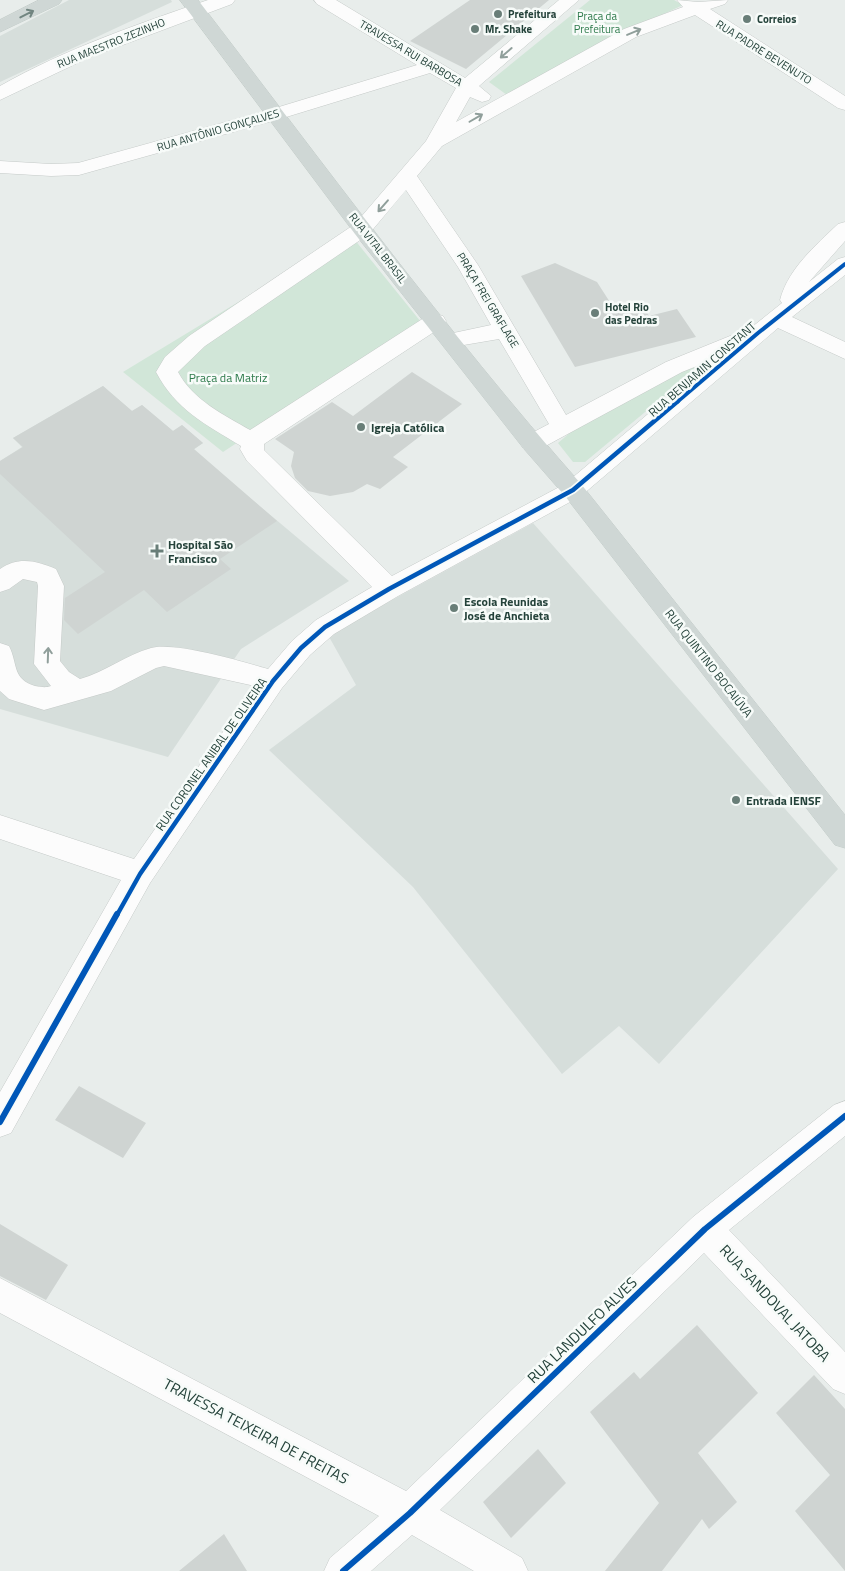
<svg xmlns="http://www.w3.org/2000/svg" width="845" height="1571" viewBox="0 0 845 1571" font-family="'Titillium Web',sans-serif">
  <style>
    .built { fill: #d6dedb }
    .green { fill: #d1e6d8 }
    .building { fill: #cfd4d2 }
    .lines { fill: none; stroke-linecap: round; stroke-linejoin: round }
    .minor-casing { stroke: #c5cac8; stroke-width: 1 }
    .major-casing { stroke: #c3ccc9; stroke-width: 1 }
    .minor { fill: #fcfcfc; fill-rule: evenodd }
    .major { fill: #cfd7d5; fill-rule: evenodd }
    .cycleway-far2-casing { stroke: #f7fbf9; stroke-width: 6 }
    .cycleway-far1-casing { stroke: #f7fbf9; stroke-width: 8 }
    .cycleway-casing { stroke: #f7fbf9; stroke-width: 9 }
    .cycleway-far2 { stroke: #0057b8; stroke-width: 4 }
    .cycleway-far1 { stroke: #0057b8; stroke-width: 4.5 }
    .cycleway { stroke: #0057b8; stroke-width: 6 }
    .oneway { stroke: #718580 }
    .oneway2 { stroke: #909f9b }
    .poi-dot { fill: #697e78; stroke: #f7fbf9; stroke-width: 2 }
    .labels { text-anchor: middle; dominant-baseline: central; stroke-width: 5; stroke-linejoin: round; paint-order: stroke }
    .far-poi-label { font-size: 11px; font-weight: bold; fill: #24423a; stroke: #f7fbf9; text-anchor: start }
    .far-park-label { font-size: 11px; fill: #2d7a4b; stroke: #f7fbf9 }
    .far-street-label { font-size: 11px; fill: #24423a; stroke: #f7fbf9 }
    .street-label { font-size: 12px; fill: #24423a; stroke: #f7fbf9 }
    .park-label { font-size: 12px; fill: #2d7a4b; stroke: #f7fbf9 }
    .poi-label { font-size: 12px; font-weight: bold; fill: #24423a; stroke: #f7fbf9; text-anchor: start }
    .near-street-label { font-size: 15px; fill: #24423a; stroke: #f7fbf9 }
  </style>
  <rect width="100%" height="100%" fill="#e8edeb"/>
  <path class="built" d="M 69,0 L 171,0 L 172,2 L 0,82 L 0,36 Z
    M 103,386 L 132,411 L 142,405 L 173,431 L 182,425 L 203,443 L 193,450 L 349,581 L 241,649 L 168,757 L 0,709 L 0,461 L 22,447 L 13,438 Z
    M 533,523 L 838,869 L 659,1064 L 619,1026 L 562,1074 L 413,887 L 269,750 L 356,685 L 328,635 Z"/>
  <path class="green" d="M 590,0 L 674,0 L 683,5 L 627,31 L 507,95 L 489,82 Z
    M 350,234 L 421,322 L 223,452 L 123,372 Z
    M 716,353 L 585,462 L 573,462 L 558,443 L 586,419 Z"/>
  <path class="building" d="M 470,0 L 549,0 L 466,69 L 410,41 Z
    M 555,263 L 597,282 L 615,310 L 641,303 L 649,316 L 677,309 L 696,337 L 575,367 L 521,276 Z
    M 412,372 L 462,404 L 393,457 L 408,467 L 380,489 L 367,484 L 353,492 L 330,496 L 308,491 L 295,478 L 291,466 L 294,452 L 275,439 L 332,402 L 353,416 Z
    M 103,386 L 132,411 L 142,405 L 173,431 L 182,425 L 203,443 L 194,449 L 277,521 L 220,559 L 231,569 L 167,612 L 144,590 L 78,634 L 64,620 L 65,598 L 105,572 L 0,474 L 0,461 L 23,447 L 13,438 Z
    M 79,1086 L 146,1123 L 123,1158 L 55,1120 Z
    M 0,1224 L 68,1265 L 46,1300 L 0,1276 Z
    M 697,1325 L 758,1393 L 698,1453 L 737,1502 L 709,1529 L 702,1519 L 662,1571 L 605,1571 L 659,1503 L 590,1412 L 634,1372 L 640,1379 Z
    M 814,1375 L 845,1409 L 845,1571 L 795,1511 L 830,1475 L 776,1413 Z
    M 538,1449 L 566,1483 L 511,1538 L 483,1502 Z
    M 224,1534 L 247,1571 L 179,1571 Z"/>
  <g class="lines">
    <defs>
      <path id="minor" d="M 208,0 L 235,0 L 232,4 L 88,58 L 0,100 L 0,86 C 65,49 138,24 208,0 Z
        M 314,0 L 336,0 L 465,78 L 559,0 L 579,0 L 479,86 L 491,96 L 489,100 L 482,102 L 470,97 L 456,122 L 624,29 L 683,7 L 677,0 L 698,2 L 728,0 L 725,4 L 710,9 L 845,96 L 845,110 L 838,108 L 695,15 L 636,37 L 442,146 L 417,176 L 478,265 L 566,415 L 666,362 L 730,336 L 742,335 L 782,303 L 780,300 C 788,269 815,246 838,224 L 845,222 L 845,241 L 809,282 L 838,259 L 845,257 L 845,275 L 792,317 L 845,342 L 845,359 L 778,328 L 581,496 L 398,596 L 334,634 L 310,655 L 282,688 L 150,883 L 11,1133 L 0,1137 L 0,1092 L 121,880 L 0,839 L 0,815 L 134,859 L 255,686 L 164,666 L 156,668 L 111,691 L 44,710 L 9,699 L 0,691 L 0,643 L 9,646 C 18,664 12,679 35,686 C 42,687 45,688 51,686 L 34,664 L 38,586 L 37,582 L 23,579 L 9,589 L 0,592 L 0,569 C 19,556 36,561 56,569 L 64,586 L 60,661 L 69,672 L 80,679 C 105,672 126,655 151,648 C 176,642 240,661 268,669 L 292,641 L 316,620 L 372,587 L 247,461 L 240,449 L 241,446 C 205,424 176,410 156,372 L 165,357 L 189,336 L 355,224 L 426,141 L 456,88 L 430,73 L 283,118 L 79,175 L 51,176 L 0,173 L 0,161 L 51,164 L 78,163 L 269,110 L 417,65 L 317,4 ZM 406,190 L 458,267 L 491,325 L 444,335 L 441,340 L 444,345 L 452,347 L 499,339 L 549,424 L 524,437 L 520,443 L 524,449 L 532,451 L 540,449 L 682,372 L 712,360 L 565,484 L 392,576 L 264,450 L 264,444 L 443,326 L 446,321 L 443,316 L 435,314 L 427,316 L 250,430 C 224,415 193,400 178,372 L 205,346 L 369,234 Z
        M 845,1101 L 845,1136 L 729,1230 L 845,1352 L 845,1394 L 833,1389 L 704,1253 L 440,1510 L 522,1558 L 528,1571 L 474,1571 L 412,1535 L 371,1571 L 324,1571 L 330,1558 L 379,1516 L 0,1313 L 0,1278 L 406,1491 L 693,1217 L 834,1105 Z"/>
      <path id="major" d="M 39,0 L 62,0 L 59,4 L 0,32 L 0,20 Z
        M 180,0 L 198,0 C 323,163 445,330 581,484 L 845,815 L 845,848 L 835,845 L 565,496 L 524,449 L 355,234 Z"/>
    </defs>
    <use href="#minor" class="minor-casing"/>
    <use href="#major" class="major-casing"/>
    <use href="#minor" class="minor"/>
    <use href="#major" class="major"/>
    <defs>
      <path id="cycleway-far2" d="M 677,402 L 758,333 L 845,264"/>
      <path id="cycleway-far1" d="M 117,915 L 140,874 L 273,681 L 301,648 L 325,627 L 389,589 L 573,490 L 678,401"/>
      <path id="cycleway" d="M 0,1122 L 117,914
        M 343,1571 L 410,1513 L 705,1229 L 845,1116"/>
    </defs>
    <use href="#cycleway-far2" class="cycleway-far2-casing"/>
    <use href="#cycleway-far1" class="cycleway-far1-casing"/>
    <use href="#cycleway" class="cycleway-casing"/>
    <use href="#cycleway-far2" class="cycleway-far2"/>
    <use href="#cycleway-far1" class="cycleway-far1"/>
    <use href="#cycleway" class="cycleway"/>
  </g>
  <defs><path id="oneway-shaft" d="M-6 0H5M1.5-3L5.5 0L1.5 3" fill="none" stroke-width="1.6" stroke-linecap="round" stroke-linejoin="round" transform="scale(1.25)"/></defs>
  <use class="oneway" href="#oneway-shaft" transform="translate(27 14) rotate(-27)"/>
  <g class="oneway2">
    <use href="#oneway-shaft" transform="translate(634 32) rotate(-23)"/>
    <use href="#oneway-shaft" transform="translate(506 53) rotate(139)"/>
    <use href="#oneway-shaft" transform="translate(476 118) rotate(-30)"/>
    <use href="#oneway-shaft" transform="translate(383 206) rotate(131)"/>
    <use href="#oneway-shaft" transform="translate(48 655) rotate(-88)"/>
  </g>
  <g class="poi-dot">
    <circle cx="498" cy="14" r="5"/>
    <circle cx="747" cy="19" r="5"/>
    <circle cx="475" cy="29" r="5"/>
    <circle cx="595" cy="313" r="5"/>
    <circle cx="361" cy="427" r="5"/>
    <path d="M154.5 543.5h5v5h5v5h-5v5h-5v-5h-5v-5h5z"/>
    <circle cx="454" cy="608" r="5"/>
    <circle cx="736" cy="800" r="5"/>
  </g>
  <g class="labels">
    <g class="far-poi-label">
      <text x="508" y="14">Prefeitura</text>
      <text x="757" y="19">Correios</text>
      <text x="485" y="29">Mr. Shake</text>
      <text x="605" y="307">Hotel Rio<tspan x="605" dy="13">das Pedras</tspan></text>
    </g>
    <g class="far-park-label">
      <text x="597" y="16">Praça da<tspan x="597" dy="13">Prefeitura</tspan></text>
    </g>
    <g class="far-street-label">
      <text transform="translate(111 43) rotate(-22)">RUA MAESTRO ZEZINHO</text>
      <text transform="translate(764 52) rotate(32)">RUA PADRE BEVENUTO</text>
      <text transform="translate(411 53) rotate(31)">TRAVESSA RUI BARBOSA</text>
      <text transform="translate(218 130) rotate(-16)">RUA ANTÔNIO GONÇALVES</text>
      <text transform="translate(378 248) rotate(52)">RUA VITAL BRASIL</text>
      <text transform="translate(488 300) rotate(59)">PRAÇA FREI GRAFLAGE</text>
    </g>
    <g class="street-label">
      <text transform="translate(702 369) rotate(-41)">RUA BENJAMIN CONSTANT</text>
      <text transform="translate(709 663) rotate(52)">RUA QUINTINO BOCAIÚVA</text>
      <text transform="translate(211 754) rotate(-55)">RUA CORONEL ANIBAL DE OLIVEIRA</text>
    </g>
    <g class="park-label">
      <text x="228" y="377">Praça da Matriz</text>
    </g>
    <g class="poi-label">
      <text x="371" y="427">Igreja Católica</text>
      <text x="168" y="544">Hospital São<tspan x="168" dy="14">Francisco</tspan></text>
      <text x="464" y="601">Escola Reunidas<tspan x="464" dy="14">José de Anchieta</tspan></text>
      <text x="746" y="800">Entrada IENSF</text>
    </g>
    <g class="near-street-label">
      <text transform="translate(775 1303) rotate(47)">RUA SANDOVAL JATOBA</text>
      <text transform="translate(582 1330) rotate(-44)">RUA LANDULFO ALVES</text>
      <text transform="translate(256 1431) rotate(28)">TRAVESSA TEIXEIRA DE FREITAS</text>
    </g>
  </g>
</svg>
